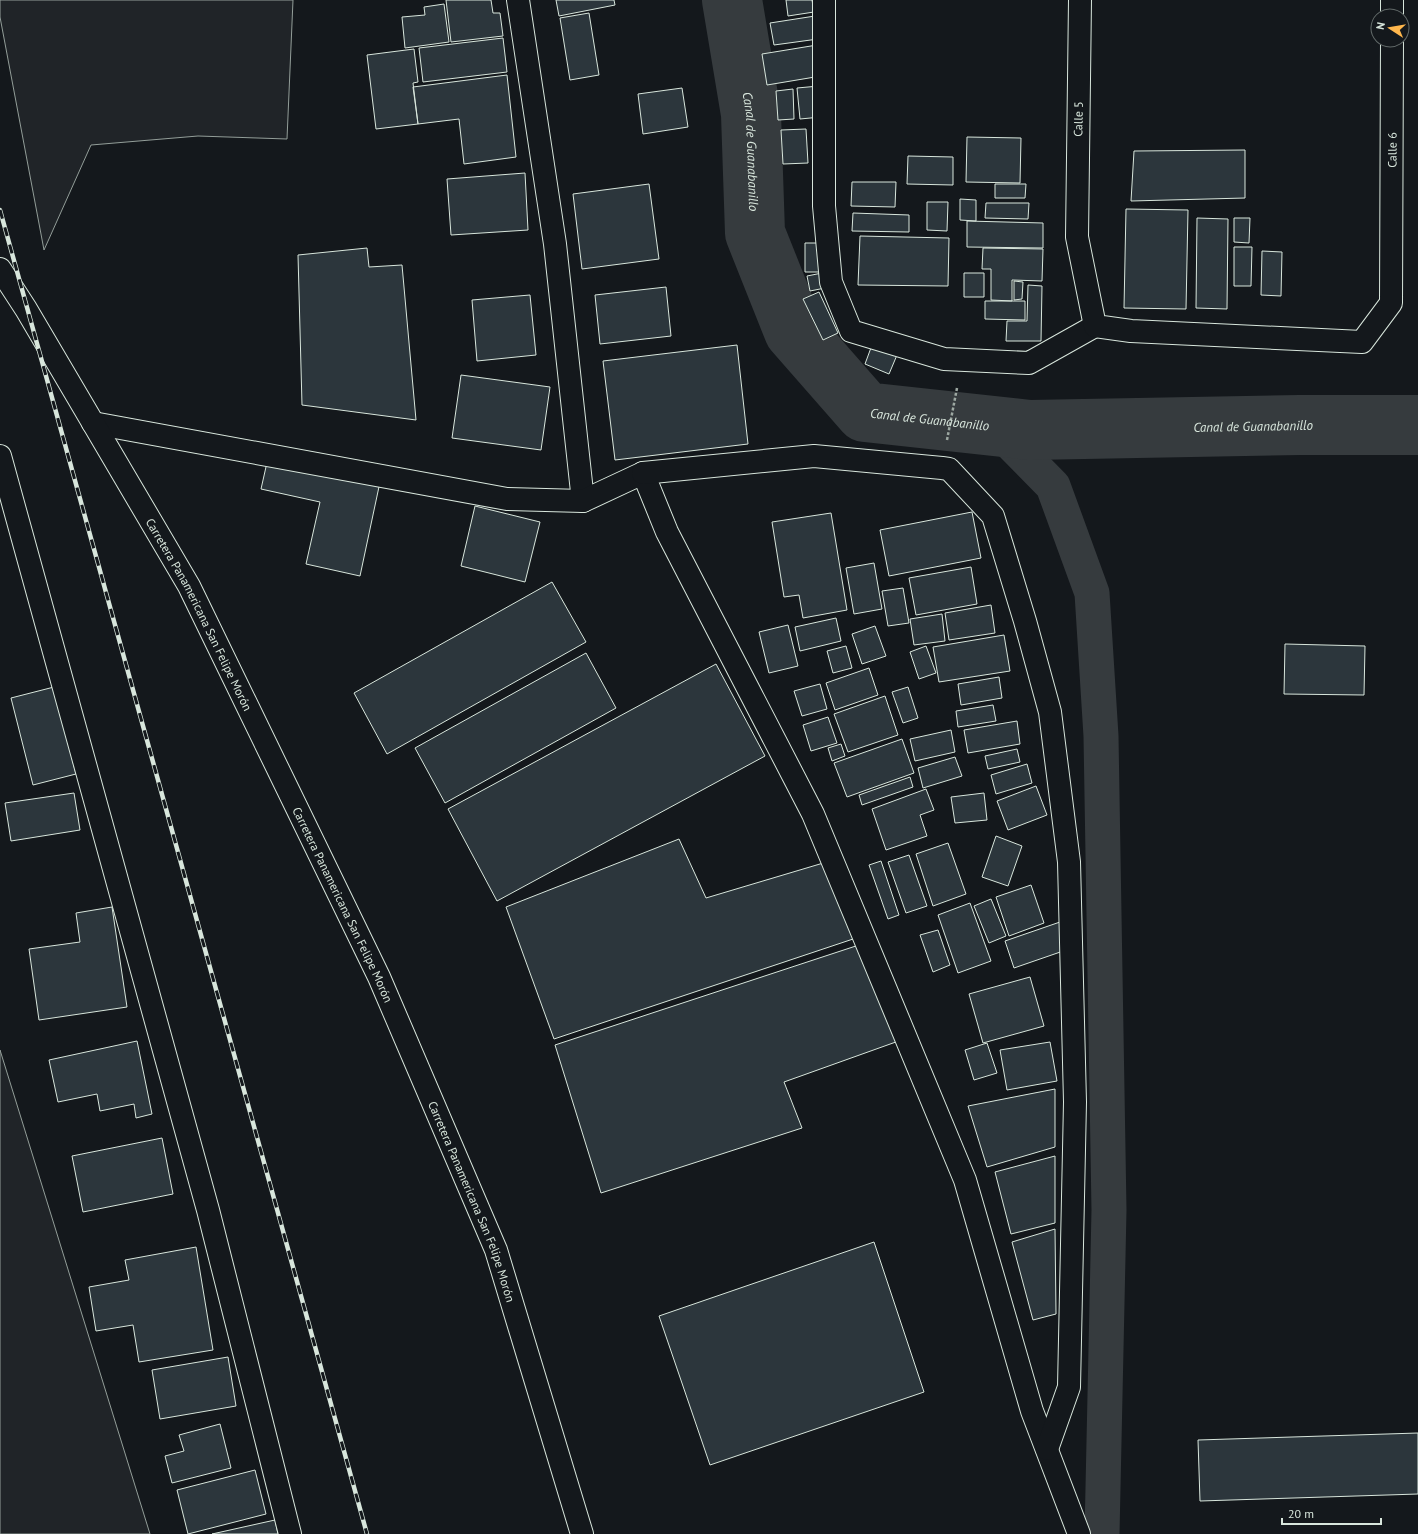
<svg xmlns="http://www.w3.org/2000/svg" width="1418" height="1534" viewBox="0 0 1418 1534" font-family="'PT Sans',sans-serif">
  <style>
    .green { fill: #202428; stroke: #939e99 }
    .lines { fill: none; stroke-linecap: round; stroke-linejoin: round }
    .canal { stroke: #363b3e; stroke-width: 35 }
    .river { stroke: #363b3e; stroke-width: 60 }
    .building { fill: #2c363c; stroke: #d8e6dc }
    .minor-casing { stroke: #d8e6dc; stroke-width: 24 }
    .major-casing { stroke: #d8e6dc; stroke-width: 24 }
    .path { stroke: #9da8a2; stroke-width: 2.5; stroke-dasharray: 3 2; stroke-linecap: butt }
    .minor { stroke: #14181c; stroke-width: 22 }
    .major { stroke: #14181c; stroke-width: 22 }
    .rail-casing { stroke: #d8e6dc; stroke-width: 4.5 }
    .rail { stroke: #14181c; stroke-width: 3; stroke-dasharray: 9; stroke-linecap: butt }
    .labels { text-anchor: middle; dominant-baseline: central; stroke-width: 3; stroke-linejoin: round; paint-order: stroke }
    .street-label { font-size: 12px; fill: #d8e6dc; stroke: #14181c }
    .water-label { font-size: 13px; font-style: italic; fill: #d8e6dc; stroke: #14181c }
  </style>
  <rect width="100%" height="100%" fill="#14181c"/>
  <path class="green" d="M 0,0 L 293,0 L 287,139 L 198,136 L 91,145 L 44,250 L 0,17 Z
    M 0,1050 L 150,1534 L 0,1534 Z"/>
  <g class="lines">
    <path class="canal" d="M 994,426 L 1053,486 L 1092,593 L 1101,736 L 1109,1210 L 1102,1534"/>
    <path class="river" id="s1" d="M 732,0 L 751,114 L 755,233 L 794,331 L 865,412 L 1030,430 L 1300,425 L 1418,425"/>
  </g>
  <path class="building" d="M 446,0 L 491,0 L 493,13 L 500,13 L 503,36 L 451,42 Z
    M 556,0 L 614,0 L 615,5 L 559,16 Z
    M 786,0 L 812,0 L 814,12 L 788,16 Z
    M 444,4 L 449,42 L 405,48 L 402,17 L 425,15 L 424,7 Z
    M 589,13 L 599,75 L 570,80 L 560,18 Z
    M 815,16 L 818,39 L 774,45 L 770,23 Z
    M 503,38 L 507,72 L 423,82 L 419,48 Z
    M 817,45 L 821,76 L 767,85 L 762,54 Z
    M 414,49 L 418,82 L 413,83 L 418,124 L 376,129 L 367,55 Z
    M 507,75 L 516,157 L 464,164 L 459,119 L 418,124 L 413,87 Z
    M 819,86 L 821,117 L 800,119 L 797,88 Z
    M 682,88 L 688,127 L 643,134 L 638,94 Z
    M 793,89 L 794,119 L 778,120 L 776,91 Z
    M 806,129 L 808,163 L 783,164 L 781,130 Z
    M 967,137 L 1021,138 L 1020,183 L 966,182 Z
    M 1245,150 L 1245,198 L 1131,201 L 1134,151 Z
    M 908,156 L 953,157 L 953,185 L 907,184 Z
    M 525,173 L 528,230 L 451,235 L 447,179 Z
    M 852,182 L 896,182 L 895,207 L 851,206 Z
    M 649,184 L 659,259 L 582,269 L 573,194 Z
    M 995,184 L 1026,184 L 1025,198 L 995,198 Z
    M 960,199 L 976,200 L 976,221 L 960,220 Z
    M 927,202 L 948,202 L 947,231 L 927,230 Z
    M 986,203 L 1029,203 L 1028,219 L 985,218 Z
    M 1126,209 L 1188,210 L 1186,309 L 1124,308 Z
    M 853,213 L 909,215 L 909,232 L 852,231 Z
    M 1197,218 L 1228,219 L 1227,309 L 1196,308 Z
    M 1234,218 L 1250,218 L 1249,243 L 1234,242 Z
    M 967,221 L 1043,223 L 1043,248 L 967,247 Z
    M 860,236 L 949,238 L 948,286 L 858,285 Z
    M 805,243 L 825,243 L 825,272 L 805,272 Z
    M 1234,247 L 1252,247 L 1251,286 L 1234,286 Z
    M 367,248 L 369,267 L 402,265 L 416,420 L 302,405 L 298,255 Z
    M 983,248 L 1043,249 L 1042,281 L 1012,280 L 1012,301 L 991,300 L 991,269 L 982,269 Z
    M 1262,251 L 1282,252 L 1281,296 L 1261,295 Z
    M 822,273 L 825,288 L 810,291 L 807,276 Z
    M 964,273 L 984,273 L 984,297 L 964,297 Z
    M 1014,281 L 1023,282 L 1022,299 L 1014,300 Z
    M 1028,285 L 1042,286 L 1041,341 L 1006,341 L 1007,321 L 1027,321 Z
    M 666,287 L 671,336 L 600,344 L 595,295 Z
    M 819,292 L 838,333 L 823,340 L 803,299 Z
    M 530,295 L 536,355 L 477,361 L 472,300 Z
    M 985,301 L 1025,301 L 1025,320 L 985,319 Z
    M 737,345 L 748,444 L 615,460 L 603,361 Z
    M 872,345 L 897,355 L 889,374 L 865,364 Z
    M 461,375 L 550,387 L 541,450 L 452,438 Z
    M 268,458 L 380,482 L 360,576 L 306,564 L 320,502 L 261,489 Z
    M 475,506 L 540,522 L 525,582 L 461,566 Z
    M 972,512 L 981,558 L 889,576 L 880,530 Z
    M 831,513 L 847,610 L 803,618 L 799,595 L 784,597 L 772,522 Z
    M 874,563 L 882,609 L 854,614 L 846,568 Z
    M 971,567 L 977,604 L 916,615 L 909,578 Z
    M 552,582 L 586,642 L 387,754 L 354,693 Z
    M 903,588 L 909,623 L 888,626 L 882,591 Z
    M 991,605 L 995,633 L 949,640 L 945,613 Z
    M 942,614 L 945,641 L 914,645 L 910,619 Z
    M 836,618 L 841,641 L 800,651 L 795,627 Z
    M 788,625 L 798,666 L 769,673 L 759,632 Z
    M 875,626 L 886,656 L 862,664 L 852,634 Z
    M 1004,635 L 1010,671 L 939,682 L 933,647 Z
    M 1285,644 L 1365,646 L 1364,695 L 1284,694 Z
    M 846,646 L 852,668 L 833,673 L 827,651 Z
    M 926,646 L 936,673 L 919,679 L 910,652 Z
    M 586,653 L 616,708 L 445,803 L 415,748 Z
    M 716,664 L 765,756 L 497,901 L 448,809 Z
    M 869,668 L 878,695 L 835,710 L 826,683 Z
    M 999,677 L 1002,698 L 961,705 L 958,684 Z
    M 820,684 L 827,709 L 802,716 L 794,691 Z
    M 54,687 L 76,774 L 33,785 L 11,698 Z
    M 908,687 L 918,718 L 903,723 L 892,692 Z
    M 885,696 L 898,735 L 848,752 L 834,714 Z
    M 993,705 L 996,721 L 958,727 L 956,711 Z
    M 828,717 L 837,743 L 811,751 L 803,725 Z
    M 1017,721 L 1020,744 L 968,753 L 964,730 Z
    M 951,730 L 955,752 L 915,761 L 910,739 Z
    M 902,739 L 914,773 L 847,797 L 834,763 Z
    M 841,744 L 845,756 L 832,761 L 828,748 Z
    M 1017,749 L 1020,762 L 988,769 L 985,756 Z
    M 955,757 L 962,776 L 923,788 L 918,768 Z
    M 1027,764 L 1032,783 L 996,794 L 991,775 Z
    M 910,777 L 913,787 L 862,805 L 859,795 Z
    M 1036,786 L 1047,815 L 1008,830 L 997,801 Z
    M 926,789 L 934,810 L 920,815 L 927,836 L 886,850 L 872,809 Z
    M 74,793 L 80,830 L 11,841 L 5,803 Z
    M 984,793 L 987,820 L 955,823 L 951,797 Z
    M 996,836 L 1022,846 L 1008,886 L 982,877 Z
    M 679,839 L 706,898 L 840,858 L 865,935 L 554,1039 L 506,907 Z
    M 948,843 L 966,894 L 933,906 L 916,854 Z
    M 909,855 L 927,906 L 906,913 L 888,862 Z
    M 881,861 L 899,915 L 888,919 L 869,865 Z
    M 1031,885 L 1044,923 L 1009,936 L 996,897 Z
    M 991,899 L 1006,936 L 989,943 L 974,906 Z
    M 970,903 L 991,961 L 958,973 L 938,915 Z
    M 112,907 L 127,1007 L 39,1020 L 29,949 L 80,942 L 76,913 Z
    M 1060,922 L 1069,949 L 1014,968 L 1005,941 Z
    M 938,930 L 950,965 L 933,972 L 920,935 Z
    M 868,942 L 907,1038 L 784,1082 L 802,1128 L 601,1193 L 555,1045 Z
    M 1030,977 L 1044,1026 L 983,1043 L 969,994 Z
    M 137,1041 L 152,1114 L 136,1118 L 134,1104 L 100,1111 L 97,1094 L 58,1102 L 49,1060 Z
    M 1050,1042 L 1057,1081 L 1007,1090 L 1000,1050 Z
    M 987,1043 L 997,1073 L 974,1080 L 965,1050 Z
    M 1055,1089 L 1055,1147 L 987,1167 L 968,1106 Z
    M 162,1138 L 173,1194 L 83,1212 L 72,1156 Z
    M 1055,1156 L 1055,1223 L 1011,1234 L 995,1172 Z
    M 1055,1229 L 1056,1314 L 1033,1320 L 1012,1242 Z
    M 874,1242 L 924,1392 L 710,1465 L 659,1316 Z
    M 196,1247 L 213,1350 L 139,1362 L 133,1325 L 96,1331 L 89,1287 L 129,1280 L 125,1260 Z
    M 228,1357 L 236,1406 L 160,1419 L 152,1370 Z
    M 220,1424 L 231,1468 L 172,1483 L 165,1456 L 184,1451 L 179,1435 Z
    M 1418,1433 L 1418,1494 L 1200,1501 L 1198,1440 Z
    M 255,1470 L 266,1514 L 188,1534 L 177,1490 Z
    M 275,1520 L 278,1534 L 212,1534 Z"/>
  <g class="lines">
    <defs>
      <g id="minor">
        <path d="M 518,0 L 555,244 L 583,501"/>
        <path d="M 824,0 L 824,206 L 831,282 L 851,331 L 944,359 L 1029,363 L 1095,326"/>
        <path id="s2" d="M 1080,0 L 1077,237 L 1095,326 L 1131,331 L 1362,342 L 1391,303 L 1392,40"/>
        <path d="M 1392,16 L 1392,0"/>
        <path d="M 93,423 L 507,499 L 583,501 L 643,473 L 667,532 L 813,814 L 965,1180 L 1032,1411 L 1079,1534"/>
        <path d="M 0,456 L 208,1210 L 290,1534"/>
        <path d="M 643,473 L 814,456 L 942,468 L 949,469 L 993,516 L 1025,621 L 1050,712 L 1069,862 L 1075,1102 L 1069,1387 L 1047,1449"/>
      </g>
      <g id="major">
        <path id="s3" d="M 0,269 L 26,309 L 189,586 L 379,977 L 496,1250 L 582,1534"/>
      </g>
    </defs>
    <use href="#minor" class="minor-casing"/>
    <use href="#major" class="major-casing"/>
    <path class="path" d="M 947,440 L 957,388"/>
    <use href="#minor" class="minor"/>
    <use href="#major" class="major"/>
    <defs>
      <path id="rail" d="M 0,210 L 367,1534"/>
    </defs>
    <use href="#rail" class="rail-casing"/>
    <use href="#rail" class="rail"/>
  </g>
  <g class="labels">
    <g class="street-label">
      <text transform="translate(1078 119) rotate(-89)">Calle 5</text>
      <text stroke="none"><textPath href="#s2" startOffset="797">Calle 6</textPath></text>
      <text stroke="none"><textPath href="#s3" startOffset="399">Carretera Panamericana San Felipe Morón</textPath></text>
      <text stroke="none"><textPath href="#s3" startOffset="723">Carretera Panamericana San Felipe Morón</textPath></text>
      <text stroke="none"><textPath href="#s3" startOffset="1047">Carretera Panamericana San Felipe Morón</textPath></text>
    </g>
    <g class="water-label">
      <text stroke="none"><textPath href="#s1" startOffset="153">Canal de Guanabanillo</textPath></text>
      <text stroke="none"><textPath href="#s1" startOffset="513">Canal de Guanabanillo</textPath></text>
      <text stroke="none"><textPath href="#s1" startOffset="837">Canal de Guanabanillo</textPath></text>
    </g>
  </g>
  <g transform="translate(1390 28) rotate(282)"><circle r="19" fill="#14181c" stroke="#626a69"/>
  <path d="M0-3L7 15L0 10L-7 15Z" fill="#ffb74d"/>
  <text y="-6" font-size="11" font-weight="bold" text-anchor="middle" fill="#d8e6dc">N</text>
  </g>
  <path d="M1282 1518v6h99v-6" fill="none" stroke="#d8e6dc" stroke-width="2"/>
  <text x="1288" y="1518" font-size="12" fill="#d8e6dc" stroke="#14181c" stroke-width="3" paint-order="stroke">20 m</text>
</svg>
